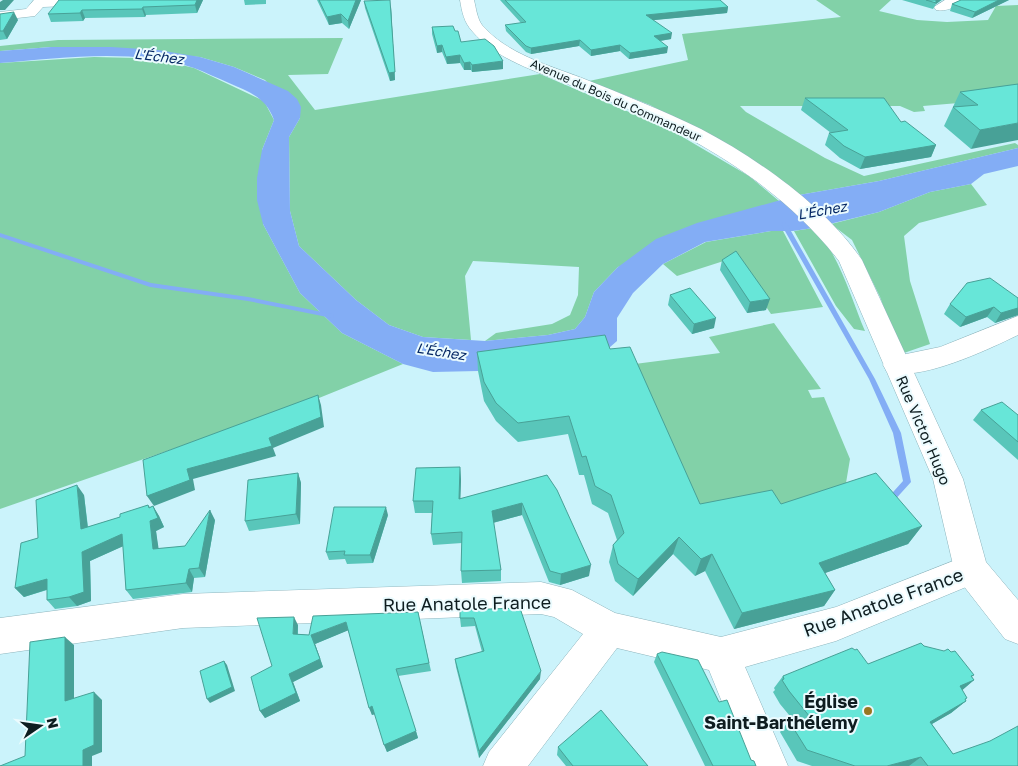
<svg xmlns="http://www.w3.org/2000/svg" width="1018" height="766" viewBox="0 0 1018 766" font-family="'Golos Text',sans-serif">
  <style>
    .green { fill: #82d1a8 }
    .water { fill: #83adf5 }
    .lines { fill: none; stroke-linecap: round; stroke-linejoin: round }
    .stream { fill: #83adf5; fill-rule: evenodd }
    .street-casing { stroke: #8db4bc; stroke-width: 1 }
    .secondary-casing { stroke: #8db4bc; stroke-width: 1 }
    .street { fill: #fff; fill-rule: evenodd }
    .secondary { fill: #fff; fill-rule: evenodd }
    .wall { fill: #59c6ba }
    .shaded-wall { fill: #48a197 }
    .building { fill: #67e6d8; stroke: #48a197 }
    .poi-dot { fill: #997721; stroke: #ebfbfe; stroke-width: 2 }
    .labels { text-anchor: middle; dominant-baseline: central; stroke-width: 4; stroke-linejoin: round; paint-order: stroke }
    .far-street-label { font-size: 12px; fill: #0e1d20; stroke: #ebfbfe }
    .far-water-label { font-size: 14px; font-style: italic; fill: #042764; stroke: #ebfbfe }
    .street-label { font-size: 15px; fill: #0e1d20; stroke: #ebfbfe }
    .near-street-label { font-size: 18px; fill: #0e1d20; stroke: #ebfbfe }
    .near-poi-label { font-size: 18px; font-weight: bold; fill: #0e1d20; stroke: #ebfbfe; text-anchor: end }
  </style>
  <rect width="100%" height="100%" fill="#cbf3fb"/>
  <path class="green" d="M 816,0 L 891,0 L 879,11 L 917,20 L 947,22 L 988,20 L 996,6 L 1018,5 L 1018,98 L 923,106 L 925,111 L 914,112 L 900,106 L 740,106 L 746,112 L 825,158 L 864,176 L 1015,143 L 1018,145 L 1018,148 L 879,181 L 799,195 L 737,152 L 650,105 L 589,81 L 688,60 L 682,34 L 841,17 Z
    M 343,38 L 328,74 L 288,75 L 315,110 L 540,74 L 669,129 L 749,176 L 779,201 L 618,267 L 594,292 L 585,317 L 575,329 L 548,335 L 485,341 L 496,333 L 552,324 L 570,315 L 578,295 L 579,267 L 473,261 L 465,276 L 471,340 L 423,337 L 389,325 L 356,300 L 299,246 L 290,211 L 289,137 L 300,118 L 265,80 L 234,67 L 200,57 L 51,47 L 0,51 L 0,46 L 58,40 Z
    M 94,57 L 137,58 L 165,61 L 194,68 L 264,101 L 274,120 L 262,150 L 263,224 L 300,293 L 342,333 L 403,364 L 319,398 L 0,509 L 0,63 Z
    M 971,184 L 987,205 L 919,223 L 904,236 L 910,281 L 930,344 L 901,354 L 880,297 L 852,240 L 831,224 L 879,212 L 930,192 Z
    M 813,228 C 838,250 852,301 865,331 L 854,329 L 836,306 L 794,231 Z
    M 771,231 L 783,231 L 823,307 L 771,314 L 733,258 L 677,276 L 663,264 L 706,242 Z
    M 774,323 L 821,389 L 808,390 L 812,398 L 824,397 L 850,459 L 846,483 C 799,506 744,512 694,522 L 627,365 L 720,353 L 709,337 Z"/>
  <path class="water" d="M 51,47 L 111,47 L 158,50 L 200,57 L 234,67 L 288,91 L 297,99 L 301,107 L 300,118 L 289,137 L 290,211 L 299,246 L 356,300 L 389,325 L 423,337 L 485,341 L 548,335 L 575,329 L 585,317 L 594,292 L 618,267 L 656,239 L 697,223 L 799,195 L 879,181 L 1018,148 L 1018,166 L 984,174 L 971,184 L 930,192 L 879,212 L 813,228 L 793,231 L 771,231 L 705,242 L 663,264 L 633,293 L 617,318 L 617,341 L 602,354 L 478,371 L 433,372 L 403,364 L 342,333 L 300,293 L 263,224 L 257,200 L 257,178 L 262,150 L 274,120 C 266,97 249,92 229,83 C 217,78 205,72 194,68 C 132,48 63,58 0,63 L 0,51 Z"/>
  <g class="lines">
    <path class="stream" d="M 784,222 L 787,224 L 875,379 L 901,433 L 911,482 L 892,503 L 889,504 L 886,503 L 885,501 L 903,481 L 893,433 L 869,379 L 781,224 Z
      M 0,233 L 151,283 L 248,297 L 332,314 L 335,316 L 332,318 L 248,301 L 150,287 L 0,237 Z"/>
    <defs>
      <path id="street" d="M 34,0 L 119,0 L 112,4 L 43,7 L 35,16 L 0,20 L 0,12 L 26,9 Z
        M 945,0 L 964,0 C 958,7 945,12 936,10 L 934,7 Z
        M 1018,316 L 1018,335 C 987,350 920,382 887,372 L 883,365 L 887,358 L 940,347 Z
        M 971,554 L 983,558 L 988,569 L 983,580 L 836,641 L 745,667 L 788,766 L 748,766 L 709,670 L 617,648 L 528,766 L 483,766 L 489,752 L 583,634 L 554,617 L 541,614 L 183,628 L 0,654 L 0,618 L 183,594 L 541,582 L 572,590 L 615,613 L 721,637 L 836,607 Z"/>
      <path id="secondary" d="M 460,0 L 474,0 C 476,8 477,18 482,25 C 507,54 548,65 582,78 C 622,94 662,110 701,129 C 758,159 825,206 862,260 L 963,479 L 986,562 L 1018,600 L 1018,644 L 1005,639 L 959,580 L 954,569 L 933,479 L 839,261 C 800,210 744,168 688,138 C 650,117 610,101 570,85 C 536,71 497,60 472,31 C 464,22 462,12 460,0 Z"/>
    </defs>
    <use href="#street" class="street-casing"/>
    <use href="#secondary" class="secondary-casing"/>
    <use href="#street" class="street"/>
    <use href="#secondary" class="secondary"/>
  </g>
  <path class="wall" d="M 69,0 L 203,0 L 197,13 L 146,15 L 145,17 L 85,18 L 83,21 L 51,22 L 48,14 Z
    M 244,0 L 266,0 L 266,4 L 245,5 Z
    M 317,0 L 361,0 L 349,29 L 342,23 L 329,25 Z
    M 500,0 L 720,0 L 728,7 L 727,13 L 653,20 L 671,39 L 660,41 L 667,53 L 629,59 L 620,51 L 591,56 L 579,46 L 531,54 L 526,52 L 506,31 L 505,25 L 521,23 Z
    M 902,0 L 942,0 L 936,4 L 933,9 Z
    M 961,0 L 1009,0 L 972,18 L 950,11 L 952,4 Z
    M 364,1 L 391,7 L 395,80 L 390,81 L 365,8 Z
    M 0,14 L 18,20 L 7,39 L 0,40 Z
    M 432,27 L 455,31 L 461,42 L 503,69 L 472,72 L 471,70 L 464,70 L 460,63 L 447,64 L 442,52 L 437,53 L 432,34 Z
    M 1018,84 L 971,149 L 944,126 L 960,92 Z
    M 805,98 L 901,122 L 936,145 L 931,157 L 860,169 L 840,158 L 825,145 L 829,133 L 831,133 L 801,110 Z
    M 722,260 L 766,310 L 747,313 L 720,270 Z
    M 670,295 L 714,328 L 692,334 L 668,305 Z
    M 1018,298 L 1018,315 L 995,323 L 987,317 L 960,327 L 944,314 L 950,304 Z
    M 610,349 L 700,504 L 781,504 L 922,526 L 908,544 L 825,573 L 835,590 L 824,606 L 734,629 L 705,571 L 695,576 L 673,554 L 633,596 L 615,581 L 609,562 L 613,545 L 617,540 L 608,513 L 592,504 L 584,475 L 579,475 L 568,434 L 518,442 L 496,421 L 484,401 L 478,371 L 477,352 Z
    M 981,410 L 1018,415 L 1018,460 L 973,420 Z
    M 460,467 L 461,480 L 460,499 L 547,475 L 589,576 L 560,585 L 549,582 L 522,515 L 493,523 L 501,570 L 501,581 L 462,583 L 461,571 L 462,543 L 433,545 L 431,534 L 432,513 L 415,513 L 413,501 Z
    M 298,473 L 301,483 L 300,524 L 249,531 L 245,521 Z
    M 84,495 L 88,527 L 120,517 L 148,505 L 150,507 L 153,506 L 159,516 L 164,527 L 156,531 L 158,549 L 185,546 L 215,520 L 205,577 L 194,578 L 192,592 L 133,599 L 126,590 L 123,546 L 90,561 L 91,601 L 77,606 L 55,609 L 47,600 L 47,590 L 24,597 L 15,588 L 38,538 Z
    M 388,515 L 373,563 L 347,564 L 345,559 L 329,560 L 326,552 Z
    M 520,608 L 540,679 L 479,758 L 456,667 L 455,659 L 482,652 L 475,626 L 461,627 L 460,618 Z
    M 418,612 L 431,671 L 398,676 L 418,738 L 387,752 L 375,714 L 372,715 L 348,630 L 315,644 L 323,667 L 293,682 L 300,701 L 265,718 L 260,711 L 272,666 L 298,625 L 298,634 L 309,635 Z
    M 924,646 L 972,677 L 974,680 L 962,690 L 966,701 L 951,713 L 932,724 L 953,754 L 1018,766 L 812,766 L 797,761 L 780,732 L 789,721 L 794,721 L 780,704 L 773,692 L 775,690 L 774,688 L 783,676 L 868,664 Z
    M 657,654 L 719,702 L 751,760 L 756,766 L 705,766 L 654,662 Z
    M 558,747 L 648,766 L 566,766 L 557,755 Z"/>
  <path class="shaded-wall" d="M 3,0 L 14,0 L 5,10 L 0,10 L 0,2 Z
    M 197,0 L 203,0 L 197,13 L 195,5 Z
    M 356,0 L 361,0 L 349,29 L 348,21 Z
    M 935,0 L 941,0 L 936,4 Z
    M 999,0 L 1009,0 L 972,18 L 975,12 Z
    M 143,7 L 146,15 L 145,17 L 142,9 Z
    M 391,7 L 395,80 L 390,81 L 389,73 Z
    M 728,7 L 727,13 L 645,21 L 646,15 Z
    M 82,10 L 85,18 L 83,21 L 80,13 Z
    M 14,12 L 18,20 L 7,39 L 3,31 Z
    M 341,14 L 342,23 L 329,25 L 327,17 Z
    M 672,33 L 671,39 L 653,42 L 654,36 Z
    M 580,40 L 579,46 L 531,54 L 531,48 Z
    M 442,45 L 442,52 L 437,53 L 437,46 Z
    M 620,45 L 620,51 L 591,56 L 591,50 Z
    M 668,47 L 667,53 L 629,59 L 630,53 Z
    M 460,55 L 460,63 L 447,64 L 446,57 Z
    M 503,61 L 503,69 L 472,72 L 472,65 Z
    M 470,62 L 471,70 L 464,70 L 464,63 Z
    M 1018,123 L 1018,140 L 971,149 L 980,130 Z
    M 936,145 L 931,157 L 860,169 L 865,157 Z
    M 770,299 L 766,310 L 747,313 L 750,302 Z
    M 994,307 L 987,317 L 960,327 L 966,317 Z
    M 1018,308 L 1018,315 L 995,323 L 1001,313 Z
    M 716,318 L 714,328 L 692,334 L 694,324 Z
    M 318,395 L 321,405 L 324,427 L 273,448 L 276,456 L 193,479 L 195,490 L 154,506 L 147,496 L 187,469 L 269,438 Z
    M 460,467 L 461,480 L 460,511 L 459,499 Z
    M 298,473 L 301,483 L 300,524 L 296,514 Z
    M 77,485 L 84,495 L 89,539 L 81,529 Z
    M 522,503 L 522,515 L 492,523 L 492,511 Z
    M 153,506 L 159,516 L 164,527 L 156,531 L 160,558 L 153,549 L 150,521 Z
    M 386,507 L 388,515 L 373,563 L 370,555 Z
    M 210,510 L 215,520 L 205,577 L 199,568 Z
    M 922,526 L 908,544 L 808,579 L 819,563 Z
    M 122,534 L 128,544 L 90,561 L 91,601 L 77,606 L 69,597 L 82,552 Z
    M 679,537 L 673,554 L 633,596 L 638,579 Z
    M 712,554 L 705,571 L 695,576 L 701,559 Z
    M 591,565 L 589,576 L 560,585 L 561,574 Z
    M 189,569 L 194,578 L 192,592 L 186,583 Z
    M 47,579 L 55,587 L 24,597 L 15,588 Z
    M 835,590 L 824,606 L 734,629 L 742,613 Z
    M 294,617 L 298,625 L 297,642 L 293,634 Z
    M 346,622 L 349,630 L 315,644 L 323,667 L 293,682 L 300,701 L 265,718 L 260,711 L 311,635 Z
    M 65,637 L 74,645 L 74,708 L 65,701 Z
    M 224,661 L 227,665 L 235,691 L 210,703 L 207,699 Z
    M 541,671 L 540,679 L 479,758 L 479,751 Z
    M 974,675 L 962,685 L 974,680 L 959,693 L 945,698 L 971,676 Z
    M 94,692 L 102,700 L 102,752 L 92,756 L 92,766 L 83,766 L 83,750 Z
    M 966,701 L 951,713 L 916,733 L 930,722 Z
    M 372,706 L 375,714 L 372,715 L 369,708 Z
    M 416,731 L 418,738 L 387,752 L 384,745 Z
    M 921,757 L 909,766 L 887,766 Z"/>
  <path class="building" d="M 59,0 L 197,0 L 195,5 L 143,7 L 142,9 L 82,10 L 80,13 L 48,14 Z
    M 319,0 L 356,0 L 348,21 L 341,14 L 327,17 Z
    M 390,0 L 395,72 L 389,73 L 364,1 Z
    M 505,0 L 720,0 L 728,7 L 646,15 L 672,33 L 654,36 L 668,47 L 630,53 L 620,45 L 591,50 L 580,40 L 531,48 L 526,46 L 505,25 L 526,22 Z
    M 926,0 L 936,0 L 936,3 Z
    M 961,0 L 999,0 L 975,12 L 952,4 Z
    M 14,12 L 3,31 L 0,31 L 0,14 Z
    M 453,26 L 455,31 L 458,31 L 461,42 L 485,39 L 494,46 L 503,61 L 472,65 L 470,62 L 464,63 L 460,55 L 446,57 L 442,45 L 437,46 L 432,27 Z
    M 1018,84 L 1018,123 L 980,130 L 953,107 L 978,105 L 960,92 Z
    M 805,98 L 884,98 L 901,122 L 905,121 L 936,145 L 865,157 L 844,146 L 829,133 L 848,130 Z
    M 736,251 L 770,299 L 750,302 L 722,260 Z
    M 990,278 L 1018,298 L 1018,308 L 1001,313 L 994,307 L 966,317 L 950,304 L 967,283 Z
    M 690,288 L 716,318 L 694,324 L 670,295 Z
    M 605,335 L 610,349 L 630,347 L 700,504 L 772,490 L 781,504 L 876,473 L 922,526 L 819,563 L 835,590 L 742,613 L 712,554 L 701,559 L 679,537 L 638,579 L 618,564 L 613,545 L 624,533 L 611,495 L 595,486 L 586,456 L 582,457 L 569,416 L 518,423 L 496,403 L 484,382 L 477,352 Z
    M 318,395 L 321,417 L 269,438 L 272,446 L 187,469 L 190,480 L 147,496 L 143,460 Z
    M 1002,402 L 1018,415 L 1018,442 L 981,410 Z
    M 460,467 L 459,499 L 547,475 L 557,490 L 591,565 L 561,574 L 550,571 L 522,503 L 492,511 L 501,570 L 461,571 L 462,532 L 431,534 L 433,501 L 413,501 L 416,468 Z
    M 298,473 L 296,514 L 245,521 L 248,480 Z
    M 77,485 L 81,529 L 120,517 L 120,514 L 148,505 L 149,508 L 153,506 L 158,518 L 150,521 L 153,549 L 185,546 L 210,510 L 199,568 L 189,569 L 186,583 L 126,590 L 122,534 L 82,552 L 84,592 L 69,597 L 47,600 L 47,579 L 15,588 L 21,543 L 38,538 L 36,500 Z
    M 334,507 L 386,507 L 370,555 L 344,555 L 345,551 L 326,552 Z
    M 520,608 L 541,671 L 479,751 L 455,659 L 484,651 L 474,618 L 460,618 L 460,610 Z
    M 418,612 L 429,663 L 396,669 L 416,731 L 384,745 L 372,706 L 369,708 L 346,622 L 311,635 L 320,659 L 289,674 L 296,693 L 260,711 L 251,677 L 272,666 L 257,618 L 294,617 L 293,634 L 309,635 L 313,616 Z
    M 65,637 L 65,701 L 94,692 L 94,745 L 83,750 L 83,766 L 0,766 L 25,756 L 30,642 Z
    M 921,643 L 924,646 L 944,651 L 948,649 L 951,652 L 955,651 L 974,675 L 971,676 L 974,680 L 960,686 L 967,698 L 965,699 L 966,701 L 930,722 L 953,754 L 990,741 L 1018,726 L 1018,766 L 928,766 L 921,757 L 887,766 L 855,766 L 807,750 L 789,721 L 814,722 L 789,691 L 782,680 L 784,679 L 783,676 L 852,648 L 855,650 L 857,649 L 868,664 Z
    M 662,652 L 698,660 L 719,702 L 727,700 L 751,760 L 754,761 L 756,766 L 713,766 L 657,654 Z
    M 224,661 L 232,687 L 207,699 L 200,671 Z
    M 601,710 L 648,766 L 573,766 L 558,747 Z"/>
  <circle class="poi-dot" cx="868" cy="711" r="5"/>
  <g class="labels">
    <g class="far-street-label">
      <text transform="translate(616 100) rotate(24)">Avenue du Bois du Commandeur</text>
    </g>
    <g class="far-water-label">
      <text transform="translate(159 56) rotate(7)">L'Échez</text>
      <text transform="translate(822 210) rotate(-10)">L'Échez</text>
      <text transform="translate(441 351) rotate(9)">L'Échez</text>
    </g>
    <g class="street-label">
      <text transform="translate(924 430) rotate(67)">Rue Victor Hugo</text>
    </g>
    <g class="near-street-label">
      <text transform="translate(883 602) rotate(-20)">Rue Anatole France</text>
      <text transform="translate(467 603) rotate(-1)">Rue Anatole France</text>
    </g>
    <g class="near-poi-label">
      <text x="858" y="701">Église<tspan x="858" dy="21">Saint-Barthélemy</tspan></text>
    </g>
  </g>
  <g transform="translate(40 726) rotate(77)" stroke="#ebfbfe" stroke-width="4" paint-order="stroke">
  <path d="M0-4L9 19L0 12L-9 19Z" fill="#0e1d20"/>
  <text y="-8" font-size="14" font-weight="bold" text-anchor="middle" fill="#0e1d20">N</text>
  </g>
</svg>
